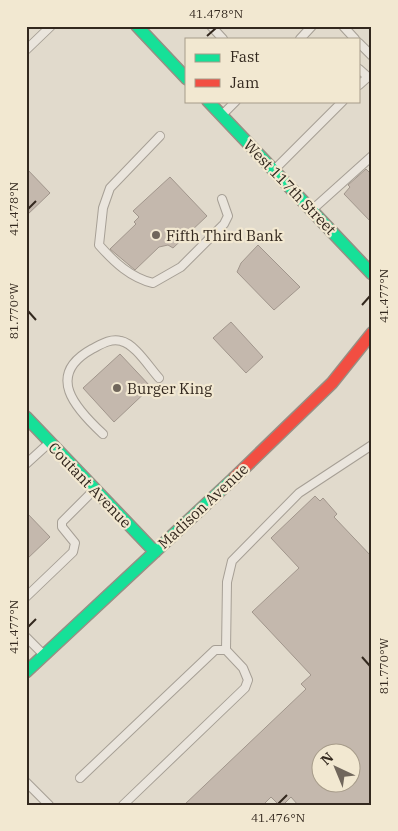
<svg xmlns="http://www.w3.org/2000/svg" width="398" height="831" viewBox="0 0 398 831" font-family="'IBM Plex Serif',serif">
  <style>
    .building { fill: #c4b8ad; stroke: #a1968c; fill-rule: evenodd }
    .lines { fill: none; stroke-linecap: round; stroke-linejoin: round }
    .lane-casing { stroke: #a69f95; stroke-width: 10 }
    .fast-casing { stroke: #968f84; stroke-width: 14 }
    .jam-casing { stroke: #968f84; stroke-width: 14 }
    .lane { stroke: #eae5dd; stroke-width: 8 }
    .fast { stroke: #16e098; stroke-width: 11 }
    .jam { stroke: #f24e42; stroke-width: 11 }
    .ticks { fill: none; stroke: #33281e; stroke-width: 2 }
    .poi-dot { fill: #70665b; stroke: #f2e8d1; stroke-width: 2 }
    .labels { text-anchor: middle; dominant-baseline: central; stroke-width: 4.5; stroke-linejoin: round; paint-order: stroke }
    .street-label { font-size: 15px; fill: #33281e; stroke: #f2e8d1 }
    .poi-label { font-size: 15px; fill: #33281e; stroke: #f2e8d1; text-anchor: start }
    .neatline { fill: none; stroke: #33281e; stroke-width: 2 }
    .ticks-label { font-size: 12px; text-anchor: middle; fill: #33281e }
  </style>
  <rect width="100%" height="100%" fill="#e1dacc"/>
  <path class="building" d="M 26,168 L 50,193 L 26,216 Z
    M 366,169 L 372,175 L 372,223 L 344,194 L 350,187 L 348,185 Z
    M 170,177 L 207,216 L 173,248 L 168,245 L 159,247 L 135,270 L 110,249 L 136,224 L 134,222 L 139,217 L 133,211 Z
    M 258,245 L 300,287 L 274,310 L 237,272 L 241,263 Z
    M 231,322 L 263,357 L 246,373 L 213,338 Z
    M 120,354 L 151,387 L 114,422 L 83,388 Z
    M 315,496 L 320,501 L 323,498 L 337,514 L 334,517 L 372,557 L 372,805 L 298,805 L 291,797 L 283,805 L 279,805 L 271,797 L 263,805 L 184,805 L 306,689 L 301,684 L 311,675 L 252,612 L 299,568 L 271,538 ZM 320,754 L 350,754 L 350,784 L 320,784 Z
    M 26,512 L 50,537 L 26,560 Z"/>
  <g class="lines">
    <defs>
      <path id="lane" d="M 211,26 L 223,39
        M 343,26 L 355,39
        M 300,39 L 312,26
        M 359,43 L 372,56
        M 26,50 L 51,26
        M 359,69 L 368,77 L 359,85
        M 223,114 L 236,101
        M 160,136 L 110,188 L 103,208 L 99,245 C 114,262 131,278 153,283 L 181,267 L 224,224 L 228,216 L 222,199
        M 275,169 L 343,101
        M 313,209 L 372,156
        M 103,434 C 75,408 45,375 92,349 C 100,345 110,338 121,341 C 135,344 149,367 159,378
        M 26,464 L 48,444
        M 26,597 L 73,552 L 75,543 L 62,527 L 62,522 L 93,491
        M 26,637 L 43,654
        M 226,650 L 227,582 L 232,561 L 299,493 L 372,445
        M 80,778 L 215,650 L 226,650 L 243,668 L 248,680 L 245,688 L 123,805
        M 26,782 L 49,805"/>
      <path id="fast" d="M 137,26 L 187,79
        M 208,101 L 372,274
        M 26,417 L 155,552
        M 26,672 L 234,478"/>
      <path id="jam" d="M 234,478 L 332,383 L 372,333"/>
    </defs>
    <use href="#lane" class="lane-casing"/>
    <use href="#fast" class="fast-casing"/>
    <use href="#jam" class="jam-casing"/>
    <use href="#lane" class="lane"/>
    <use href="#fast" class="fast"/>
    <use href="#jam" class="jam"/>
  </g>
  <path class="ticks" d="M 207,36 L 216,28M 28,209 L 36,201M 362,305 L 370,296M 28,311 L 36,320M 28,627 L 36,619M 362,657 L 370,666M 278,804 L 287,795"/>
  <g class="poi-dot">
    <circle cx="156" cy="235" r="5"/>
    <circle cx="117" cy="388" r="5"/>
  </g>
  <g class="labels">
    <g class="street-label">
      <text transform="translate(290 187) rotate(46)">West 117th Street</text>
      <text transform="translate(90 485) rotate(46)">Coutant Avenue</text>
      <text transform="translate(203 506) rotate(-43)">Madison Avenue</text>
    </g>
    <g class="poi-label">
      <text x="166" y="235">Fifth Third Bank</text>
      <text x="127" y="388">Burger King</text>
    </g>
  </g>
  <rect width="398" height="831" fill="none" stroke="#f2e8d1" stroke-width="55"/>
  <rect x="185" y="38" width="175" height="65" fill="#f2e8d1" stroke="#a69b89"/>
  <rect x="195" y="54" width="25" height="8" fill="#16e098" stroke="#a69b89"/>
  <text x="230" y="62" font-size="15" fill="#33281e">Fast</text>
  <rect x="195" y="79" width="25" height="8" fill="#f24e42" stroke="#a69b89"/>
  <text x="230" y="88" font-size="15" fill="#33281e">Jam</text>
  <g transform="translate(336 768) rotate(316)"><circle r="24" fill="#f2e8d1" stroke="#a69b89"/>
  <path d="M0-4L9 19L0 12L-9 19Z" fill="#70665b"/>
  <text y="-8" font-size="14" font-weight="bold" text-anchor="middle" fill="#33281e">N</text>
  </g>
  <rect x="28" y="28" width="342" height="776" class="neatline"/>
  <g class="ticks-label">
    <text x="216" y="18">41.478°N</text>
    <text transform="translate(14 209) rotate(-90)" y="4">41.478°N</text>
    <text transform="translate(384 296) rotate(-90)" y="4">41.477°N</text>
    <text transform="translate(14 311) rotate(-90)" y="4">81.770°W</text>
    <text transform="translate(14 627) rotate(-90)" y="4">41.477°N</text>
    <text transform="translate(384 666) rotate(-90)" y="4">81.770°W</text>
    <text x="278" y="822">41.476°N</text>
  </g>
</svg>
